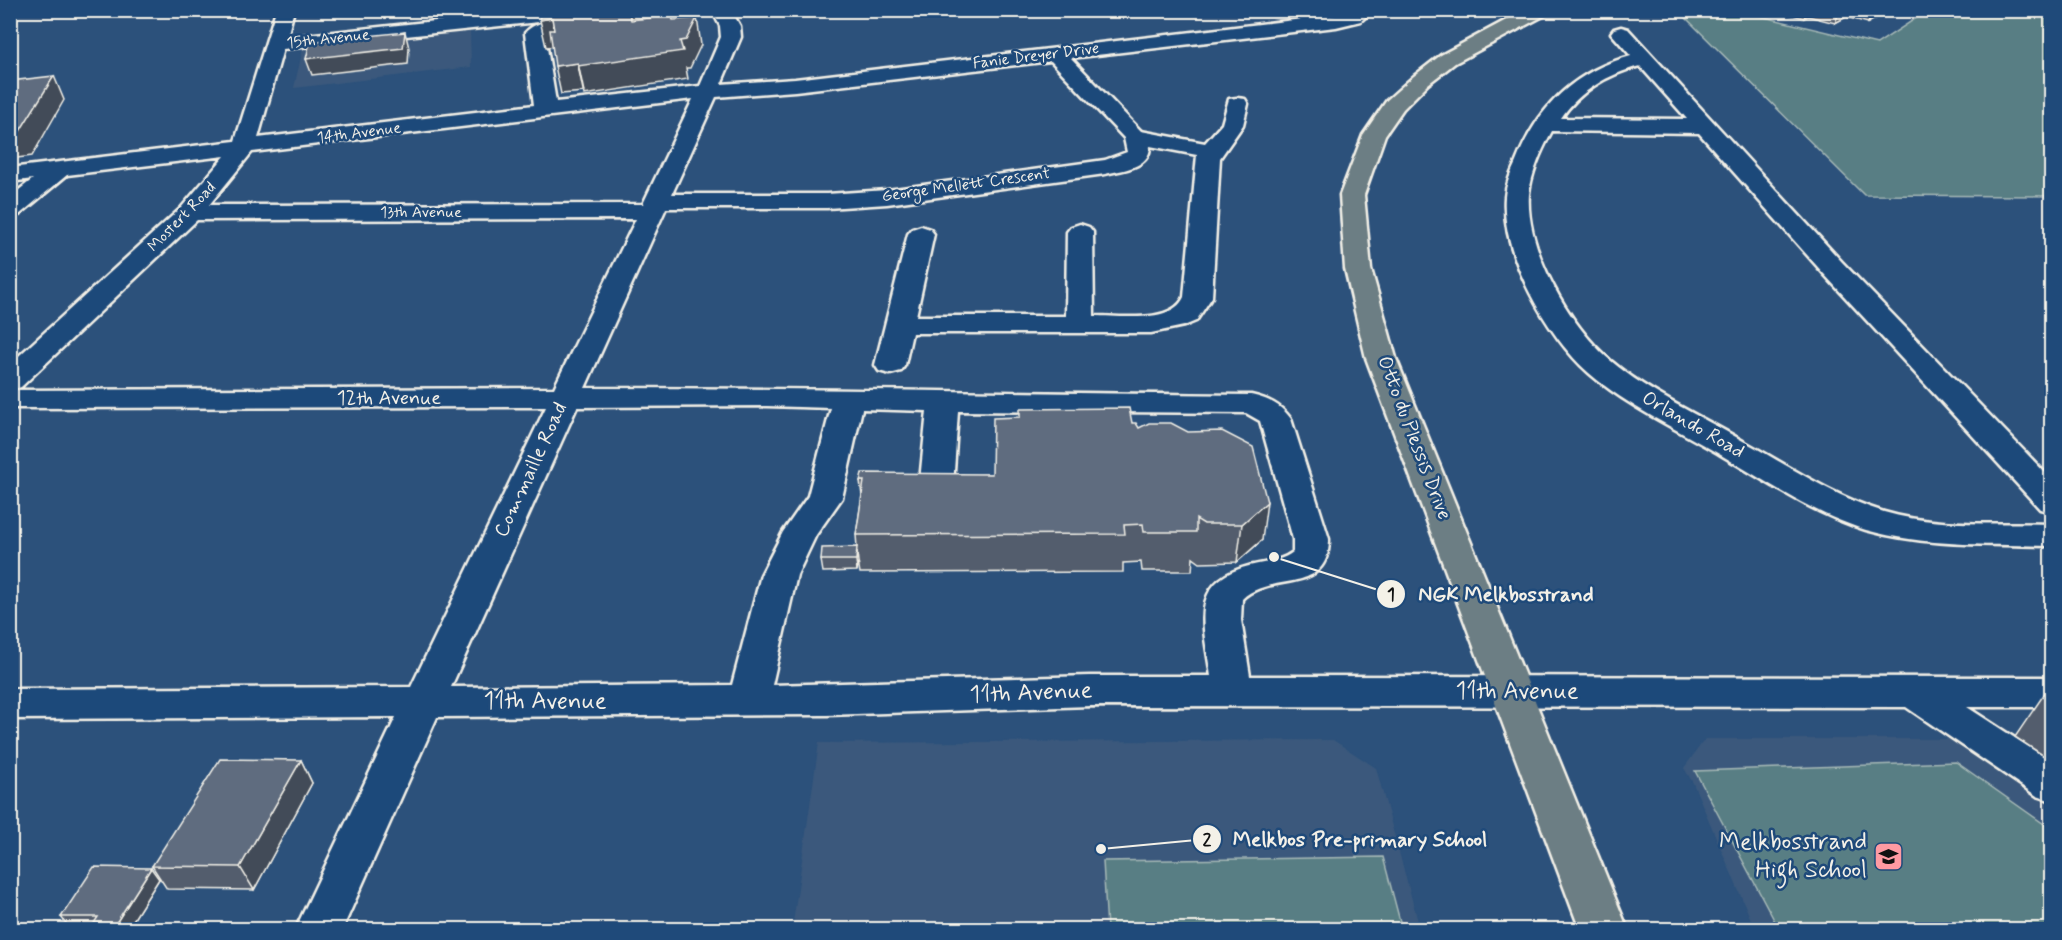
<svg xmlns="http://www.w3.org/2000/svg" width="2062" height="940" viewBox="0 0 2062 940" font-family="Mynerve,sans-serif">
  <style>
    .built { fill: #3b597c }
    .green { fill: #587e84; stroke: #a6b8b6; stroke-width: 1.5 }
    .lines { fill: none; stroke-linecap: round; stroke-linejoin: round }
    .minor-casing { stroke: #f4f1e8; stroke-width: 5 }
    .major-casing { stroke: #f4f1e8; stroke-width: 5 }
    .minor { fill: #1f4a7a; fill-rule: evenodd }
    .major { fill: #6c7e84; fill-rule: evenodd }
    .wall { fill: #525d6d; stroke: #f4f1e8; stroke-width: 1.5 }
    .shaded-wall { fill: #424c59; stroke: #f4f1e8; stroke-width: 1.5 }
    .building { fill: #5f6c7f; stroke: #f4f1e8; stroke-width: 1.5 }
    .labels { text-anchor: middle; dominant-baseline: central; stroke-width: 5; stroke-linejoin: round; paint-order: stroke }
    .far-street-label { font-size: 16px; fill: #f4f1e8; stroke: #1f4a7a }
    .street-label { font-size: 20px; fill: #f4f1e8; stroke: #1f4a7a }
    .near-street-label { font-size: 24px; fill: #f4f1e8; stroke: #1f4a7a }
    .near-poi-label { font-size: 24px; fill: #f4f1e8; stroke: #1f4a7a; text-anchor: end }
    .leader { fill: none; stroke: #f4f1e8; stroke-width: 2 }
    .callout-dot { fill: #f4f1e8; stroke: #1f4a7a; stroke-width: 2 }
    .mark-label { font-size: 18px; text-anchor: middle; font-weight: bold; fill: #111 }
    .callout-label { font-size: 21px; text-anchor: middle; font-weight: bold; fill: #f4f1e8; stroke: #1f4a7a; stroke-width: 5; stroke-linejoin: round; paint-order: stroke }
  </style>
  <rect width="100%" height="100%" fill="#2c517b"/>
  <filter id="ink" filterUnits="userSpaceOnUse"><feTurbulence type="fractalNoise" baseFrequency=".0167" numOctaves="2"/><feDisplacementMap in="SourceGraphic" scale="12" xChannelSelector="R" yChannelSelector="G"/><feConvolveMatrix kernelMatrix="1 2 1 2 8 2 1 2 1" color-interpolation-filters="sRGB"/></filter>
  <g filter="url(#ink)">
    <path class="built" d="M 470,31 L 471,67 L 294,88 L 303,49 Z
      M 1705,739 L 2017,739 L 2051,761 L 2051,929 L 1755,929 L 1693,783 L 1684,768 Z
      M 1333,740 L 1376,768 L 1420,929 L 792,930 L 819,743 Z"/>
    <path class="green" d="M 1679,11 L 1739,11 L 1877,44 L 1927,11 L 2051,11 L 2051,196 L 1864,195 Z
      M 1956,762 L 2051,829 L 2051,929 L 1779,929 L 1695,771 Z
      M 1383,857 L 1402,929 L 1107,929 L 1103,861 Z"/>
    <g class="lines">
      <defs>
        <path id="minor" d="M 276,10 L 294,10 L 287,37 L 537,10 L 604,10 L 602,14 L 595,16 L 283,49 L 258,138 L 534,105 L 525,33 C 534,21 563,17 577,20 L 580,24 L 577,28 L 545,36 L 556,102 L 700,86 L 721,37 L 720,26 L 712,10 L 731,10 L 740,26 L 741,37 L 721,84 L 795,79 L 1336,15 L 1351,10 L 1373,10 L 1361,21 L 1336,27 L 1071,58 L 1141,131 L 1205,143 L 1222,124 L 1229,99 L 1237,98 L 1245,99 L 1248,104 L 1243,125 L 1220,158 L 1212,297 L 1196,321 L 1184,326 L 1151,333 L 912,333 L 905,365 L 901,371 L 890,374 L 879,371 L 875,365 L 908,234 L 912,229 L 921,226 L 930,229 L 934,234 L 916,316 L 1066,316 L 1067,232 L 1071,227 L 1080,224 L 1089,227 L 1093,232 L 1094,316 C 1120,316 1172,324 1184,297 L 1197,155 L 1150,146 C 1150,168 1122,170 1105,174 L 887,204 L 827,208 L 666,208 L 585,388 C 807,388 1029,393 1251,395 C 1268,399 1280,404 1291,419 L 1329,539 C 1329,597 1270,571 1242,599 L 1241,620 L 1250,676 L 2052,677 L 2052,707 L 1967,707 L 2052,762 L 2052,801 L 2037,796 L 1906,707 L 1090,706 L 827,715 L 437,717 L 342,930 L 295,930 L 396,717 L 10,719 L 10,689 L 411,687 L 546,407 L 10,408 L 10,364 L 181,208 L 225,156 L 67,175 L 19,215 L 10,217 L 10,197 L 33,179 L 10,182 L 10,168 L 235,141 ZM 1051,61 L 1124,138 L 1127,152 L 1105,160 L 887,190 L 827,194 L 672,194 L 716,97 L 795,91 ZM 693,99 L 643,204 L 209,205 L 252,152 ZM 636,219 L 554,388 L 11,390 L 21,387 L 197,220 ZM 767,406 L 831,408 L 808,496 L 783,532 L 761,575 L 732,685 L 451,687 L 577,407 ZM 862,409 L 927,411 L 918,501 L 923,509 L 935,512 L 947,509 L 952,501 L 958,411 L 1246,413 L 1260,421 L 1293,539 L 1293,552 C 1280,562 1265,562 1249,566 C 1187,582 1204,627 1211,676 L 1090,676 L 772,685 L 797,575 L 816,535 L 842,498 Z
          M 649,10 L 687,14 L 695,28 L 692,32 L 678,32 L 673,23 C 654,20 634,28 615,23 L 613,19 L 615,15 Z
          M 1621,27 L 1628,29 L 1842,262 L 2052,480 L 2052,512 L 2040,509 L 1824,274 L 1699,133 L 1552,131 C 1542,149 1531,174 1529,194 C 1525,249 1570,327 1611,361 C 1650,394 1699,415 1743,441 C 1789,466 1834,497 1884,512 C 1937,528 1997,522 2052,524 L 2052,546 C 1989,544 1927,547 1866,530 C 1814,514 1767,482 1721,455 C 1677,429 1628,407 1589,373 C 1547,336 1501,254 1505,197 C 1506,184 1511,173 1516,162 C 1537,108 1574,71 1631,56 L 1611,33 L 1614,29 ZM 1640,66 L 1687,119 L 1561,118 C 1580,91 1608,74 1640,66 Z"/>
        <path id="major" d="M 1525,10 L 1549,10 L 1547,14 L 1455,63 L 1428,84 L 1403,109 L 1385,135 L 1364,195 L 1371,269 L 1396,358 L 1628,930 L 1580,930 L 1366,358 L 1345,269 L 1340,195 L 1363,135 L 1387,100 L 1414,76 L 1441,55 Z"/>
      </defs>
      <use href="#minor" class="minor-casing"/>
      <use href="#major" class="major-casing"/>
      <use href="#minor" class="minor"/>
      <use href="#major" class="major"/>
    </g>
    <path class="wall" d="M 1773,10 L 1886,10 L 1885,13 L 1868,23 L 1846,17 L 1835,23 L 1808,16 L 1804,18 Z
      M 1132,423 L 1262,540 L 1237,562 L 1200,563 L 1193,558 L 1192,571 L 1142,571 L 1141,562 L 1123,563 L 1123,572 L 860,573 L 858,562 L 857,571 L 823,572 L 821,560 L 857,547 L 856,535 L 862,496 L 860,481 L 992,474 Z
      M 2049,687 L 2052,687 L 2052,761 L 2015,737 Z
      M 301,760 L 312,783 L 254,890 L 167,889 L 152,866 Z
      M 159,879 L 127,930 L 70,928 L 61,917 Z"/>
    <path class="shaded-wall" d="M 627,10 L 666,10 L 668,24 L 630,28 Z
      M 1807,10 L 1810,10 L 1808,16 L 1804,18 Z
      M 1840,10 L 1848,10 L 1846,17 L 1835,23 Z
      M 1873,10 L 1886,10 L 1885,13 L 1868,23 Z
      M 552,18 L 558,46 L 546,47 L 540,20 Z
      M 697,18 L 701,45 L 690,68 L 686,68 L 688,79 L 584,95 L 578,66 Z
      M 405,32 L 409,48 L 408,64 L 312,75 L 306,59 Z
      M 578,63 L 584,92 L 561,94 L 555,66 Z
      M 54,76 L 64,100 L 32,156 L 10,159 L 10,133 Z
      M 1267,502 L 1262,540 L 1237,562 L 1242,524 Z
      M 857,551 L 858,562 L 857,571 L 856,560 Z
      M 301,760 L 312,783 L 254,890 L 240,867 Z
      M 151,868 L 159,879 L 127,930 L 121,930 L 116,923 Z"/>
    <path class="building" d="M 539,10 L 628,10 L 631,20 L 667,16 L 672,17 L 673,20 L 697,18 L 686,40 L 680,41 L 683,51 L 578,66 L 578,63 L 555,66 L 550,30 L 554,30 L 552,18 L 540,20 Z
      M 405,32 L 403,48 L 306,59 L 310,42 Z
      M 54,76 L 20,131 L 10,133 L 10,81 Z
      M 1129,408 L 1132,423 L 1136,423 L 1139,428 L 1149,423 L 1171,423 L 1188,432 L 1222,431 L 1253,447 L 1267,502 L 1242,524 L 1204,524 L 1196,519 L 1196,532 L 1144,532 L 1143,524 L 1124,525 L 1125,534 L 856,535 L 864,481 L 860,481 L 862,473 L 992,474 L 993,418 L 1020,417 L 1020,409 Z
      M 857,547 L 856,560 L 821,560 L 822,548 Z
      M 220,759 L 301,760 L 240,867 L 152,866 Z
      M 94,867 L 151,868 L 116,923 L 94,923 L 98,917 L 61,917 Z"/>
  </g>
  <defs>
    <symbol id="school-square" viewBox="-11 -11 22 22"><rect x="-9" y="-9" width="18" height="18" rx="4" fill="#ff9aa2" stroke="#1f4a7a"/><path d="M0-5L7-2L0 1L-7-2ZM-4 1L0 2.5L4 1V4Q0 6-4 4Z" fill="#111"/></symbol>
  </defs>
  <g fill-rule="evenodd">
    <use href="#school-square" x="1872" y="840" width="33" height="33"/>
  </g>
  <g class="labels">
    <g class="far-street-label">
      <text transform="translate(328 39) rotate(-6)">15th Avenue</text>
      <text transform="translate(1036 56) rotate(-7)">Fanie Dreyer Drive</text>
      <text transform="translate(359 133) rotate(-7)">14th Avenue</text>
      <text transform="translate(966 185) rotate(-8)">George Mellett Crescent</text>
      <text x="421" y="212">13th Avenue</text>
      <text transform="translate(182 217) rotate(-46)">Mostert Road</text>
    </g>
    <g class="street-label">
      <text x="389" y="398">12th Avenue</text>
      <text transform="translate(1693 425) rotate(30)">Orlando Road</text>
      <text transform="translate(1414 438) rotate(69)">Otto du Plessis Drive</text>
      <text transform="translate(531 470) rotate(-65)">Commaille Road</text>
    </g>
    <g class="near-street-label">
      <text x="1517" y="691">11th Avenue</text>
      <text transform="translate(1031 693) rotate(-2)">11th Avenue</text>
      <text x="545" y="701">11th Avenue</text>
    </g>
    <g class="near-poi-label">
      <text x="1867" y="842">Melkbosstrand<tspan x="1867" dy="28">High School</tspan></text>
    </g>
  </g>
  <path class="leader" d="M1274 557L1391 594M1101 849L1207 839"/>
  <g class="callout-dot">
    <circle cx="1274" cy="557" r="6"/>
    <circle cx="1101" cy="849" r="6"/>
    <circle cx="1391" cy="594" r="15"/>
    <circle cx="1207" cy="839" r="15"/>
  </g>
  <g class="mark-label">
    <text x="1391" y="600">1</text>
    <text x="1207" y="845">2</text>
  </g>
  <g class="callout-label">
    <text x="1506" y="601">NGK Melkbosstrand</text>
    <text x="1360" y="846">Melkbos Pre-primary School</text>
  </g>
  <rect width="2062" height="940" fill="none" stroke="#1f4a7a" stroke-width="36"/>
  <rect x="18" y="18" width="2026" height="904" fill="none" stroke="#f4f1e8" stroke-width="2" filter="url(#ink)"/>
</svg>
